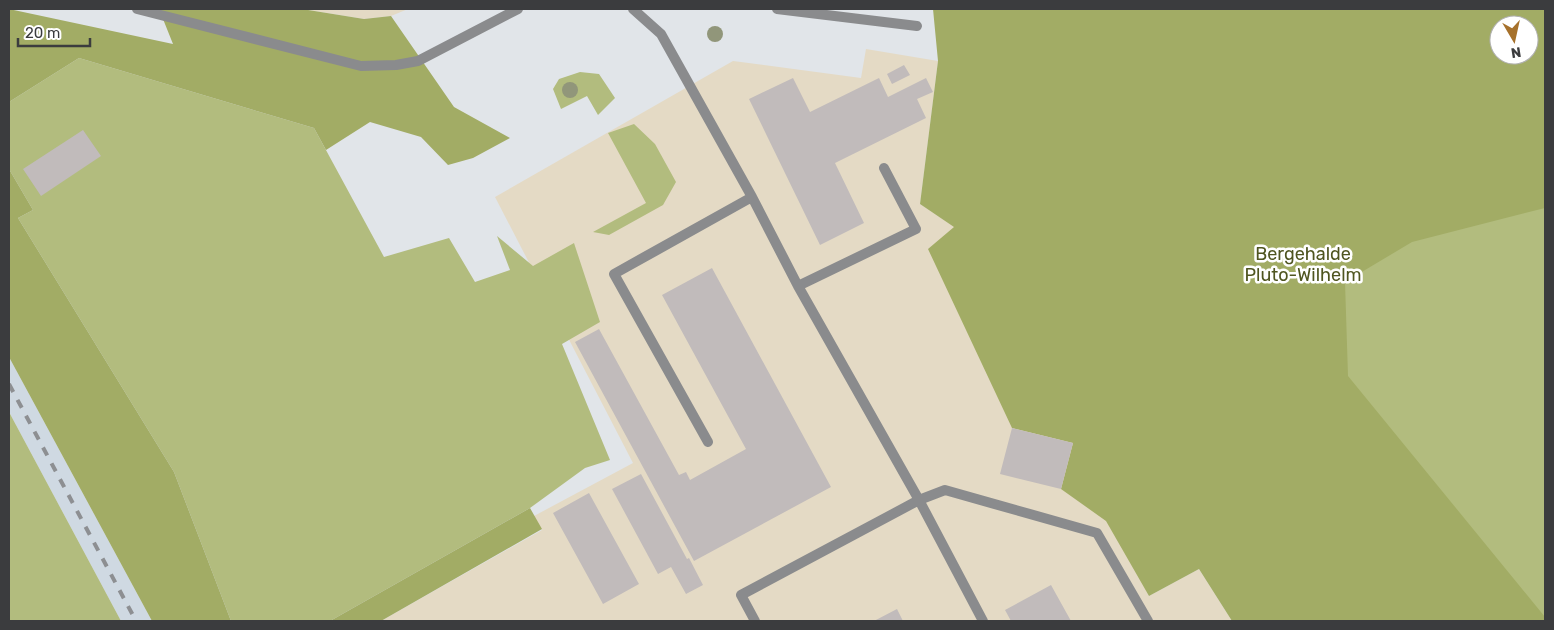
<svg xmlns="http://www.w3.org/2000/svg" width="1554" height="630" viewBox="0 0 1554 630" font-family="Rubik,sans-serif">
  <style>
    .built { fill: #cfd9e2 }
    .industrial { fill: #e4dac5 }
    .green { fill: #b2bc7e; fill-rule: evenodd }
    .forest { fill: #a2ac65; fill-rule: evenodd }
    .building { fill: #c1bbbb }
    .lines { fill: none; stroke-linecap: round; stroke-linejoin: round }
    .service { stroke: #8a8b8d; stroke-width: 10 }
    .rail { stroke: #8d8f92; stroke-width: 4; stroke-dasharray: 9 9; stroke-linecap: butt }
    .tree { fill: #91967a }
    .labels { text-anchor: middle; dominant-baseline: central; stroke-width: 5; stroke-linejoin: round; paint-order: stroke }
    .park-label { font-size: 18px; fill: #4f5520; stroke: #fff }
  </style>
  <rect width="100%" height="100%" fill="#e1e5e9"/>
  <path class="built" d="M 9,357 L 152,621 L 121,621 L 9,412 Z"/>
  <path class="industrial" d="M 302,9 L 408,9 L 391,16 L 364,19 Z
    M 866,49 L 938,61 L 920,204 L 955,227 L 1077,444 L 1149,596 L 1199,569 L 1232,621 L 381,621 L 542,530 L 534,516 L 633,463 L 495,197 L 733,61 L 861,78 Z"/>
  <path class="green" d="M 1545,9 L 1545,621 L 1001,107 ZM 1499,25 L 1529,25 L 1529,55 L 1499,55 Z
    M 79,58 L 314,128 L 384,257 L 449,238 L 475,282 L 510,270 L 497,236 L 533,266 L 574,243 L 600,322 L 562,344 L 610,460 L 585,468 L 530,508 L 330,621 L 231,621 L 174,472 L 18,218 L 33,210 L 9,169 L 9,102 Z
    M 580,72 L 599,74 L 615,98 L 598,115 L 587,96 L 561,109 L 553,89 L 559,79 Z
    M 634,124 L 655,144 L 676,182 L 663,205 L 609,235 L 593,232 L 646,203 L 608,133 Z
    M 9,412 L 121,621 L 9,621 Z"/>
  <path class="forest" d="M 9,9 L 173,44 L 159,9 L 302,9 L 364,19 L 391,16 L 454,107 L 510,138 L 473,158 L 448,165 L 421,137 L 370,122 L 326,150 L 314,128 L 79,58 L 9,102 Z
    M 933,9 L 1545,9 L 1545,208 L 1412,242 L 1345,282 L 1348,376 L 1545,617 L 1545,621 L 1232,621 L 1199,569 L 1149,596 L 1106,521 L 1061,489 L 1073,443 L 1012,428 L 928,249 L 954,227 L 920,204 L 938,61 ZM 1499,25 L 1529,25 L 1529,55 L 1499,55 Z
    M 9,169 L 33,210 L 18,218 L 174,472 L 231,621 L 152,621 L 9,357 Z
    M 530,508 L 542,529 L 381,621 L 330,621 Z"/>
  <path class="building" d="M 904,65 L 910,75 L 892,84 L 887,74 Z
    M 793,78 L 810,112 L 879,78 L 888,97 L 926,78 L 933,92 L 917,99 L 926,118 L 835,163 L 864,223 L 820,245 L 749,99 Z
    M 83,130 L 101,156 L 41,196 L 23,169 Z
    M 712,268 L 831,487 L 694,561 L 575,342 L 599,329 L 679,475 L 686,472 L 690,480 L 746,449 L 662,295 Z
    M 1012,428 L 1073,443 L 1061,489 L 1000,474 Z
    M 641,474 L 687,559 L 689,558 L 703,585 L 686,594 L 671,567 L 658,574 L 612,489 Z
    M 589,493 L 639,584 L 603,604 L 553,513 Z
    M 1051,585 L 1071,621 L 1011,621 L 1005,610 Z
    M 897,609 L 903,621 L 874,621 Z"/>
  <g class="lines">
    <path class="service" d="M 137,9 L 361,66 L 396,65 L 418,61 L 518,9
      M 633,9 L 661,34 L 752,197 L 614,274 L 708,442
      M 777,9 L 917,26
      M 752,197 L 798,286 L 919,500 L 741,595 L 755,621
      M 798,286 L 916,229 L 884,168
      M 983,621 L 919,500 L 945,490 L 1097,533 L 1148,621"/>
    <path class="rail" d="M 9,384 L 136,621"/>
  </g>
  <g class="tree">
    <circle cx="715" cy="34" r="8"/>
    <circle cx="570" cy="90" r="8"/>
  </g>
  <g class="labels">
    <g class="park-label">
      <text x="1303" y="254">Bergehalde<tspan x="1303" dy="21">Pluto-Wilhelm</tspan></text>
    </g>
  </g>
  <rect width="1554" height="630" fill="none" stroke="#3b3c3e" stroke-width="20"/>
  <g transform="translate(1514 40) rotate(171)"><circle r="24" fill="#ffffff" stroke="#b1b1b2"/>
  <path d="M0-4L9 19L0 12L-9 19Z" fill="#a6712b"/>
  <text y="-8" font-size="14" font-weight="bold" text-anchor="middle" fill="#3b3c3e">N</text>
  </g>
  <path d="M18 38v8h72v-8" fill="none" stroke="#3b3c3e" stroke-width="2.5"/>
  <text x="25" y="38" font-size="15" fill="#3b3c3e" stroke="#ffffff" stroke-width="4" paint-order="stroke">20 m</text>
</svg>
